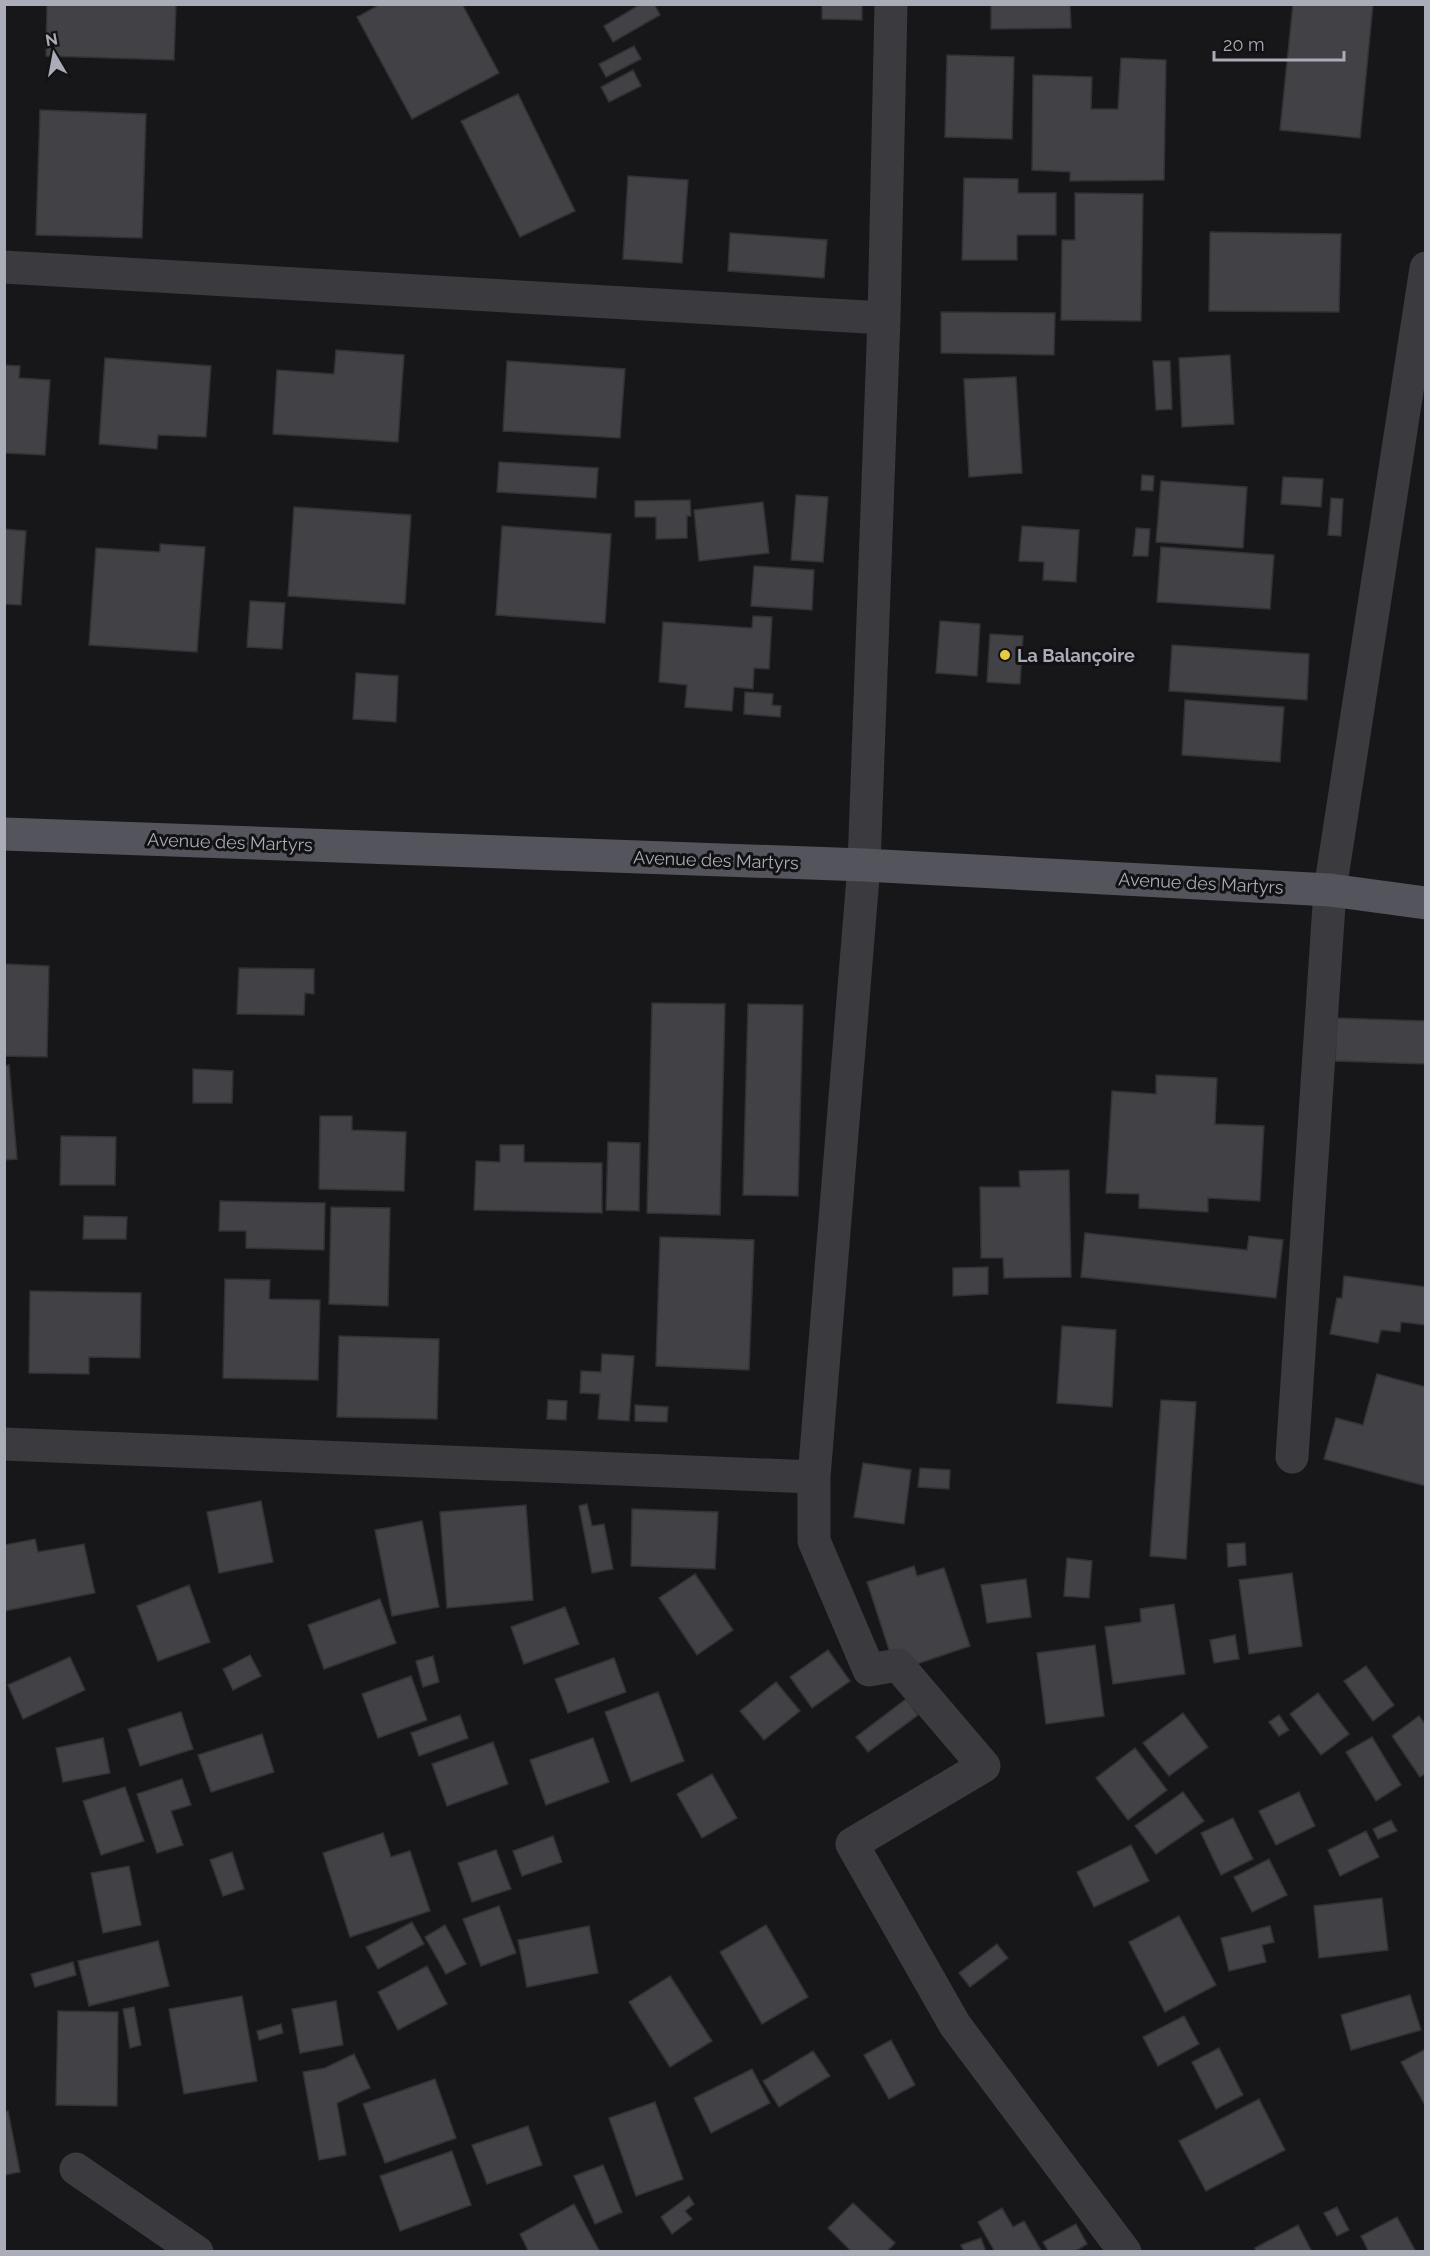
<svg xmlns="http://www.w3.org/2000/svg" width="1430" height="2256" viewBox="0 0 1430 2256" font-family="Raleway,sans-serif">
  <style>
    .building { fill: #414146; stroke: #323134; stroke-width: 1.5 }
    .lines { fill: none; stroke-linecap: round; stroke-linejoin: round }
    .minor { stroke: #3a3a3f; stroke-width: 33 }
    .major { stroke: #54555c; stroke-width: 33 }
    .poi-dot { fill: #e6ca41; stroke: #121214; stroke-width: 2 }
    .labels { text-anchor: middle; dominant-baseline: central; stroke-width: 6; stroke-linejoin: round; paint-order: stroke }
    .poi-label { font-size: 18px; font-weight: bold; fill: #aaacb8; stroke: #121214; text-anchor: start }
    .street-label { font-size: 18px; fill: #aaacb8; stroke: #121214 }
  </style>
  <rect width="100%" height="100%" fill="#171719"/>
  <path class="building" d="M 47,4 L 176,4 L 174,60 L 46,56 Z
    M 381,4 L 462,4 L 499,73 L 412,119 L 357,17 Z
    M 641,4 L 654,4 L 660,15 L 613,42 L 604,26 Z
    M 822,4 L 862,4 L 862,20 L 822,19 Z
    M 991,4 L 1070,4 L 1071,28 L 991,29 Z
    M 1293,4 L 1373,4 L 1360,138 L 1280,130 Z
    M 634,46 L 641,59 L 606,77 L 599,64 Z
    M 947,55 L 1014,57 L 1012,139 L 945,137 Z
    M 1121,58 L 1166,60 L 1164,180 L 1070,181 L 1070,172 L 1032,170 L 1033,75 L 1092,77 L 1091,109 L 1118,109 Z
    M 633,70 L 641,86 L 609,102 L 601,87 Z
    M 518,94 L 575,211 L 520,237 L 461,121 Z
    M 40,110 L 146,114 L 142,238 L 36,235 Z
    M 628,176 L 688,180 L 682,263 L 623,259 Z
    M 964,178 L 1018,179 L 1018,193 L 1056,193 L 1056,235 L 1017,235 L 1017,260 L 962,260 Z
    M 1075,193 L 1143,194 L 1141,321 L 1061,320 L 1062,240 L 1075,240 Z
    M 1210,232 L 1341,234 L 1339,312 L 1209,311 Z
    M 730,233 L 827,240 L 824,278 L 728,271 Z
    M 941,312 L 1055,313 L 1054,355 L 941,353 Z
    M 336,350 L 404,355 L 398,442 L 273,434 L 277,370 L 334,374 Z
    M 1230,355 L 1234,424 L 1182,427 L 1179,358 Z
    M 105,358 L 211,366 L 206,437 L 158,435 L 157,449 L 99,444 Z
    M 507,361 L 625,369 L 620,438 L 503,431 Z
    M 1153,361 L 1170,361 L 1172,409 L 1156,410 Z
    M 4,365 L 20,366 L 19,378 L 50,380 L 45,455 L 4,453 Z
    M 1016,377 L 1022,473 L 969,477 L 964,379 Z
    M 499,462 L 598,468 L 596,498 L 497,492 Z
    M 1142,475 L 1154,476 L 1153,491 L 1141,490 Z
    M 1283,477 L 1323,479 L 1321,507 L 1281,504 Z
    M 1161,481 L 1247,487 L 1243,548 L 1156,542 Z
    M 796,495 L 828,497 L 823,562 L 791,560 Z
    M 1331,498 L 1343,499 L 1341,536 L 1328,535 Z
    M 690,500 L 691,516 L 687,516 L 687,538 L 656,539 L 656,517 L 635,517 L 635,501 Z
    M 763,502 L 769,553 L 699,561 L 694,510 Z
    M 294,507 L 411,515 L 405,604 L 288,596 Z
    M 502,526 L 611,534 L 605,623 L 496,615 Z
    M 1022,526 L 1079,530 L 1076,582 L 1043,580 L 1044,562 L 1019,561 Z
    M 1136,528 L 1150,529 L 1148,556 L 1133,556 Z
    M 4,529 L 26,531 L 21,605 L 4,604 Z
    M 160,544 L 205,547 L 197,652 L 89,645 L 96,548 L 160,552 Z
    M 1161,547 L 1274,555 L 1270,609 L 1157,602 Z
    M 754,566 L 814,570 L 812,610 L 751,606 Z
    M 250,601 L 285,603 L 282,649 L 247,647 Z
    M 753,616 L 772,617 L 769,669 L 754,668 L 753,689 L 734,687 L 732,711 L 685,707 L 687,685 L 659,682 L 663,622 L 752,628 Z
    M 940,621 L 980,624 L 977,676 L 936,673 Z
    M 990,634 L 1023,636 L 1020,684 L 987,682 Z
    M 1172,645 L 1309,654 L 1307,700 L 1169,691 Z
    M 356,673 L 398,676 L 396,722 L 353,719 Z
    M 745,692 L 773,694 L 772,705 L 781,706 L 780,717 L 744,714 Z
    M 1185,700 L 1284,707 L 1280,762 L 1182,755 Z
    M 4,964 L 49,966 L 47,1057 L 4,1056 Z
    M 239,968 L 314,969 L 314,994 L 305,993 L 304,1015 L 237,1014 Z
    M 652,1003 L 725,1004 L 720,1215 L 647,1213 Z
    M 748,1004 L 803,1005 L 798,1196 L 743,1195 Z
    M 1337,1018 L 1426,1021 L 1426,1064 L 1335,1061 Z
    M 9,1065 L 17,1159 L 4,1160 L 4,1066 Z
    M 193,1069 L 233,1071 L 232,1103 L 193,1103 Z
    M 1156,1075 L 1217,1078 L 1215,1124 L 1264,1126 L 1260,1201 L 1208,1198 L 1208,1212 L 1139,1208 L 1139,1194 L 1106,1193 L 1112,1091 L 1156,1094 Z
    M 320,1116 L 352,1116 L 352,1130 L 406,1132 L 404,1191 L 319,1189 Z
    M 61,1136 L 116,1137 L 115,1185 L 60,1185 Z
    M 608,1142 L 640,1143 L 639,1211 L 606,1210 Z
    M 500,1145 L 524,1145 L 524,1162 L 602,1163 L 602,1213 L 474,1210 L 476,1161 L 500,1162 Z
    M 1069,1170 L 1071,1277 L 1004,1278 L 1003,1258 L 981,1258 L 980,1187 L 1020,1187 L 1019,1171 Z
    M 220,1201 L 325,1203 L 324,1250 L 246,1248 L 246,1231 L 219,1231 Z
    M 331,1207 L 390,1208 L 388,1306 L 329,1304 Z
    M 84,1216 L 127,1217 L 126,1239 L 83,1239 Z
    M 1085,1233 L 1247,1250 L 1249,1236 L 1283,1240 L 1276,1298 L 1081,1277 Z
    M 660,1237 L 754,1240 L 749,1370 L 656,1366 Z
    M 988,1267 L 988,1294 L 953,1296 L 953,1268 Z
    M 1344,1276 L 1426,1287 L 1426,1325 L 1401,1322 L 1400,1332 L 1381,1330 L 1378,1343 L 1330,1334 L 1337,1298 L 1342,1298 Z
    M 225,1279 L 270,1280 L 269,1299 L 320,1300 L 318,1380 L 223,1378 Z
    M 30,1291 L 141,1293 L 140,1358 L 89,1357 L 89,1374 L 29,1373 Z
    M 1062,1326 L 1116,1330 L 1112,1407 L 1057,1403 Z
    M 339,1336 L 439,1339 L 437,1419 L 337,1417 Z
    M 602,1354 L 634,1356 L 629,1421 L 598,1419 L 600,1394 L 580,1393 L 581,1371 L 601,1372 Z
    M 1377,1374 L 1426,1387 L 1426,1486 L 1324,1459 L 1336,1418 L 1363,1425 Z
    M 548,1400 L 567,1401 L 566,1420 L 547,1419 Z
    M 1161,1400 L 1196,1402 L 1186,1559 L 1150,1556 Z
    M 635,1405 L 668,1407 L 667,1422 L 635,1421 Z
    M 863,1463 L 911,1470 L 904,1524 L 854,1517 Z
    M 920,1468 L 950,1470 L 949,1489 L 918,1487 Z
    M 261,1501 L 273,1562 L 219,1573 L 207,1512 Z
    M 587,1504 L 592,1526 L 604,1524 L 613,1569 L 592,1573 L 579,1506 Z
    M 526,1505 L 533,1600 L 447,1608 L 440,1512 Z
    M 632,1509 L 718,1512 L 715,1569 L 631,1566 Z
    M 422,1521 L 439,1607 L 392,1616 L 375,1530 Z
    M 35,1539 L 38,1552 L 84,1544 L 95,1593 L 4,1611 L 4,1545 Z
    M 1245,1543 L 1246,1565 L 1228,1567 L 1227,1544 Z
    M 1067,1558 L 1092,1561 L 1089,1598 L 1064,1596 Z
    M 914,1566 L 917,1576 L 944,1568 L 970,1646 L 896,1671 L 867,1582 Z
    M 1292,1573 L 1302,1646 L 1249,1654 L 1239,1580 Z
    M 695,1574 L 733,1630 L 697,1655 L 659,1598 Z
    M 1026,1579 L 1031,1617 L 987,1623 L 981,1585 Z
    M 189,1585 L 210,1642 L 158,1661 L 137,1606 Z
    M 380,1599 L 396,1643 L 324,1669 L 308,1625 Z
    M 1174,1604 L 1185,1674 L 1113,1684 L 1105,1627 L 1141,1622 L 1140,1609 Z
    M 565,1607 L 579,1644 L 524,1664 L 511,1627 Z
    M 1235,1635 L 1239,1659 L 1214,1663 L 1210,1640 Z
    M 1095,1645 L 1104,1716 L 1046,1724 L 1037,1653 Z
    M 828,1650 L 850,1681 L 812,1708 L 790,1677 Z
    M 250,1655 L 261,1676 L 233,1690 L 223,1669 Z
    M 433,1656 L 439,1682 L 423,1687 L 416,1661 Z
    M 70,1657 L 85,1690 L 23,1719 L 8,1685 Z
    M 614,1658 L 626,1692 L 568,1713 L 555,1679 Z
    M 1366,1666 L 1394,1705 L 1373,1721 L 1344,1681 Z
    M 411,1676 L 427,1720 L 378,1738 L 362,1694 Z
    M 776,1682 L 800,1711 L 764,1740 L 740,1711 Z
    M 658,1692 L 684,1761 L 631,1782 L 605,1712 Z
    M 1318,1693 L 1349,1734 L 1321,1755 L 1290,1714 Z
    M 906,1699 L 918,1715 L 868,1752 L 856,1737 Z
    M 181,1712 L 193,1749 L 140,1766 L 128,1729 Z
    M 1183,1713 L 1208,1747 L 1169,1776 L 1143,1743 Z
    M 460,1715 L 468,1738 L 419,1756 L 411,1733 Z
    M 1279,1715 L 1289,1730 L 1279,1736 L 1269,1722 Z
    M 1419,1716 L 1426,1725 L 1426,1773 L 1420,1777 L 1392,1736 Z
    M 262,1734 L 274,1772 L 211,1792 L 198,1755 Z
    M 1372,1737 L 1401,1785 L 1376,1801 L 1346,1752 Z
    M 103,1738 L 110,1773 L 63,1782 L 56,1748 Z
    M 593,1738 L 609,1782 L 546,1805 L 530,1760 Z
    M 493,1742 L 508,1784 L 447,1806 L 432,1764 Z
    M 1135,1748 L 1167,1790 L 1128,1820 L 1096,1778 Z
    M 712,1774 L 737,1818 L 702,1838 L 677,1794 Z
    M 182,1779 L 191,1805 L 171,1811 L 183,1845 L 157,1853 L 137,1794 Z
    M 125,1787 L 144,1841 L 101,1855 L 83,1801 Z
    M 1183,1792 L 1204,1821 L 1156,1854 L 1135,1826 Z
    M 1299,1792 L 1315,1826 L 1276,1845 L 1259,1811 Z
    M 1233,1818 L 1253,1859 L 1221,1875 L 1201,1833 Z
    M 1391,1820 L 1397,1831 L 1378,1839 L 1373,1829 Z
    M 1366,1831 L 1379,1857 L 1340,1876 L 1328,1850 Z
    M 383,1833 L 391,1857 L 410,1851 L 430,1911 L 350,1937 L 323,1853 Z
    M 553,1836 L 562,1862 L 522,1876 L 513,1851 Z
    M 1131,1845 L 1149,1881 L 1094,1907 L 1077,1872 Z
    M 496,1850 L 511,1889 L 472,1902 L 458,1863 Z
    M 232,1852 L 244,1889 L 223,1896 L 210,1860 Z
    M 1269,1859 L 1287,1895 L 1252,1912 L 1234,1877 Z
    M 129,1866 L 141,1925 L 103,1933 L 91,1873 Z
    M 1382,1898 L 1388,1950 L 1319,1958 L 1314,1906 Z
    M 499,1906 L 516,1953 L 481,1966 L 463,1919 Z
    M 1179,1916 L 1216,1985 L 1165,2012 L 1129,1942 Z
    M 412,1922 L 424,1944 L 378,1969 L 366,1947 Z
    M 445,1925 L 466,1964 L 446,1974 L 425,1937 Z
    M 766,1925 L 808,1997 L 762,2024 L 720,1952 Z
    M 589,1926 L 598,1973 L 527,1987 L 518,1940 Z
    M 1270,1926 L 1274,1942 L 1262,1945 L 1266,1962 L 1229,1971 L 1221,1938 Z
    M 158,1941 L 169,1986 L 89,2006 L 78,1961 Z
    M 997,1944 L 1008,1958 L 970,1987 L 959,1973 Z
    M 73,1962 L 76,1975 L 35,1987 L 31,1974 Z
    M 427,1966 L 447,2004 L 398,2030 L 378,1992 Z
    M 670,1976 L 712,2041 L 670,2067 L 629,2002 Z
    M 1410,1995 L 1421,2030 L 1351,2050 L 1341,2015 Z
    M 242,1996 L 257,2081 L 184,2094 L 169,2009 Z
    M 336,2001 L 343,2045 L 300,2053 L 292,2009 Z
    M 134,2007 L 141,2045 L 130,2048 L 123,2009 Z
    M 58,2011 L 118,2012 L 117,2106 L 56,2105 Z
    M 1184,2016 L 1199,2044 L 1158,2066 L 1143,2037 Z
    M 281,2024 L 283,2033 L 259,2040 L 257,2031 Z
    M 891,2040 L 915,2085 L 889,2099 L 864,2055 Z
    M 1219,2048 L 1243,2095 L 1216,2109 L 1192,2062 Z
    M 1426,2049 L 1426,2107 L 1401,2062 Z
    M 813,2051 L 830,2076 L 779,2107 L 763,2081 Z
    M 354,2054 L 370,2088 L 337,2103 L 346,2155 L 319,2160 L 303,2072 L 325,2068 Z
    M 752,2069 L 770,2103 L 711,2133 L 694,2098 Z
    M 435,2079 L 456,2138 L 385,2163 L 363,2104 Z
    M 1259,2099 L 1285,2150 L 1206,2191 L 1179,2141 Z
    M 655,2102 L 683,2179 L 636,2196 L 609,2118 Z
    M 8,2111 L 20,2172 L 4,2175 L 4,2112 Z
    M 528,2126 L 542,2165 L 487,2184 L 472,2145 Z
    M 452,2151 L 471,2205 L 400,2231 L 380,2176 Z
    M 603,2165 L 622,2212 L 595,2224 L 574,2176 Z
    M 689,2196 L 694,2204 L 685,2211 L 692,2219 L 672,2234 L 661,2217 Z
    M 853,2203 L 895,2243 L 886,2252 L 852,2252 L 828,2228 Z
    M 574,2204 L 600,2252 L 529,2252 L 520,2234 Z
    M 1337,2207 L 1349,2230 L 1337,2236 L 1324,2213 Z
    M 1002,2208 L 1013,2227 L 1024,2221 L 1042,2252 L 995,2252 L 978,2222 Z
    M 1397,2217 L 1416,2252 L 1369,2252 L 1361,2236 Z
    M 1076,2224 L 1087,2244 L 1074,2252 L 1049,2252 L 1043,2242 Z
    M 1298,2225 L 1312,2252 L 1256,2252 L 1255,2248 Z
    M 981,2238 L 986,2252 L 964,2252 L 961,2245 Z"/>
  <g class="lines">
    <path class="minor" d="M 891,4 L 884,318 L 864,865 L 814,1477 L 814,1541 L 869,1670 L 898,1665 L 984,1766 L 852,1844 L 955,2025 L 1125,2252
      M 4,267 L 884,318
      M 4,1444 L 814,1477
      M 1292,1457 L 1330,890 L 1426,268
      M 76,2169 L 197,2252"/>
    <path class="major" d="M 4,834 L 864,865 L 1330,890 L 1426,903"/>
  </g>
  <circle class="poi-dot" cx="1005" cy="655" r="6"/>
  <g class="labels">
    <g class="poi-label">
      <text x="1017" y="655">La Balançoire</text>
    </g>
    <g class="street-label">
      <text transform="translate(230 842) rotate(2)">Avenue des Martyrs</text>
      <text transform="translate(716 860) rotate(2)">Avenue des Martyrs</text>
      <text transform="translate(1201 883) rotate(3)">Avenue des Martyrs</text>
    </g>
  </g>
  <rect width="1430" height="2256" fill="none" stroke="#aaacb8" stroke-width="12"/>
  <g transform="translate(54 54) rotate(350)" stroke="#121214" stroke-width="4.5" paint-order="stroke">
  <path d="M0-4.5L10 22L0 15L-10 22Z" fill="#aaacb8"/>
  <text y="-9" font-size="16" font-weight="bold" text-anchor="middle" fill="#aaacb8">N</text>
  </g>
  <path d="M1214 51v9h130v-9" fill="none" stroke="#aaacb8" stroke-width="3"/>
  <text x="1223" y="51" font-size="18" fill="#aaacb8" stroke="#121214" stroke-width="4.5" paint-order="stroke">20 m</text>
</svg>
